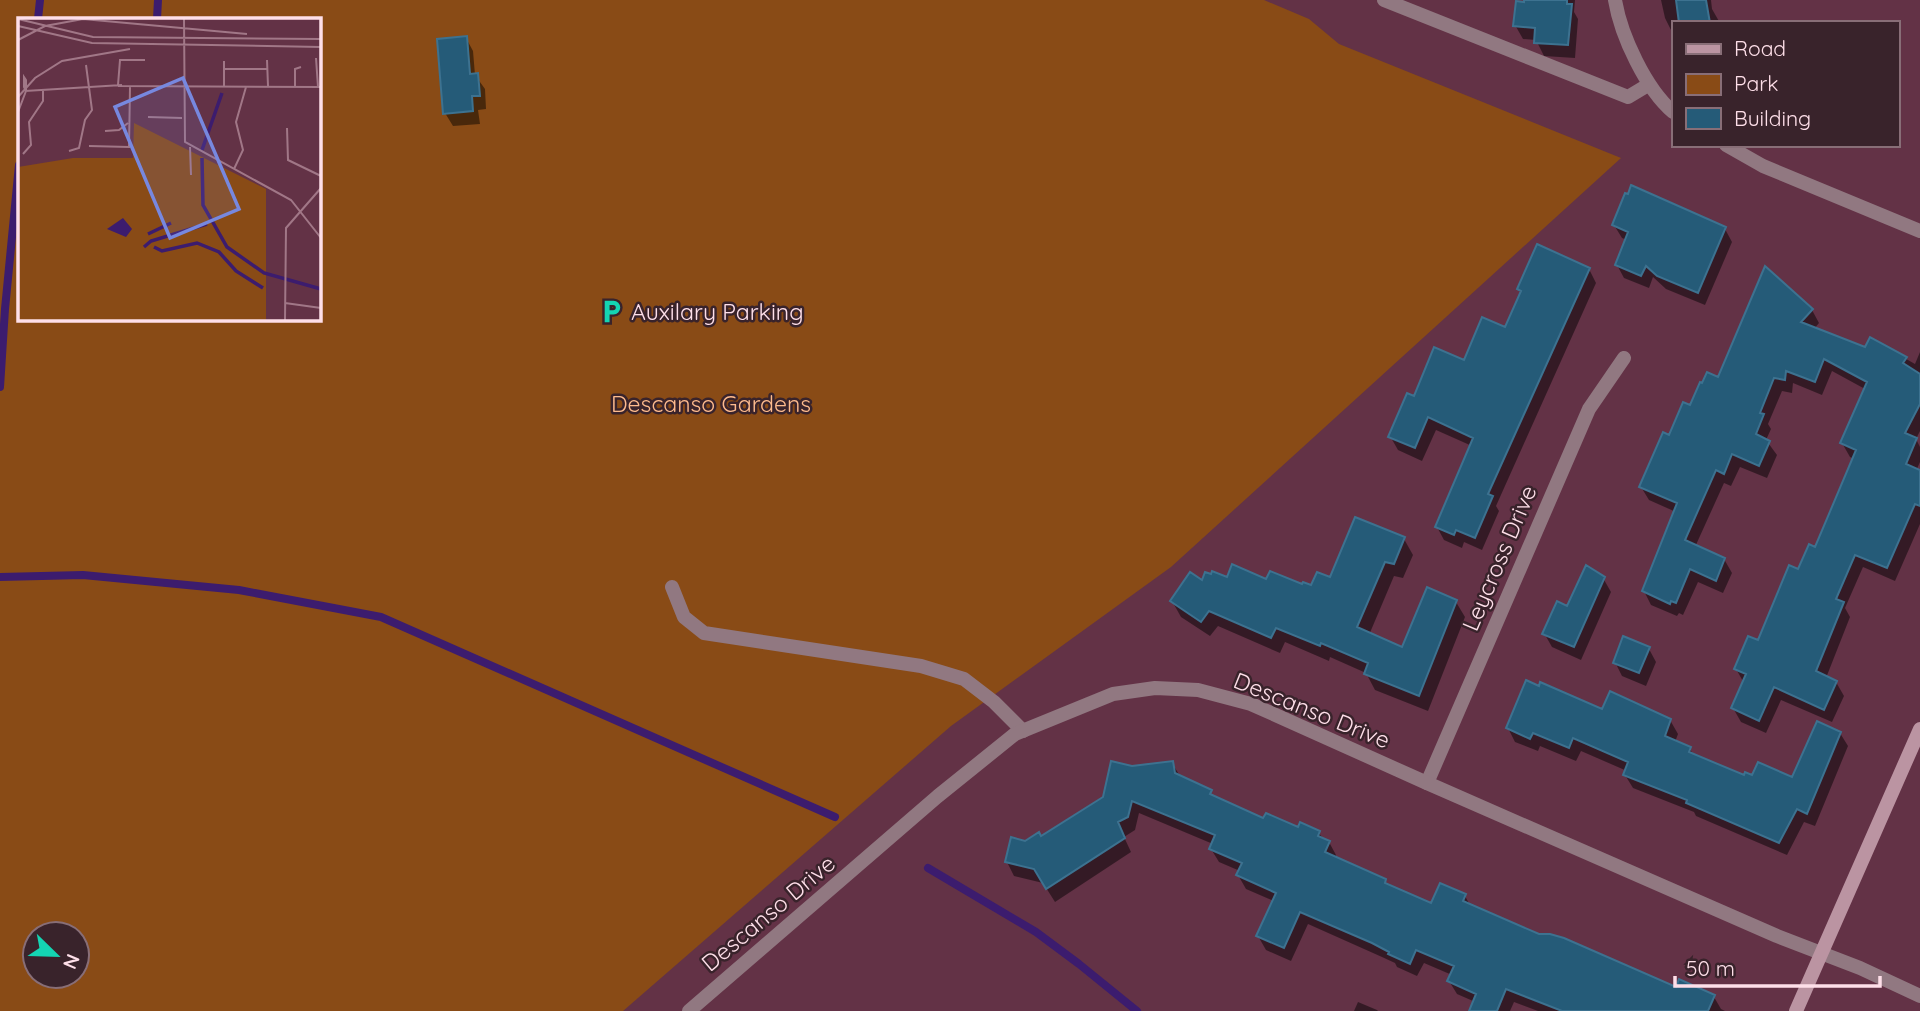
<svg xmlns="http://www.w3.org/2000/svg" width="1920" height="1011" viewBox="0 0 1920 1011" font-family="Quicksand,sans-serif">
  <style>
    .green { fill: #894b16; fill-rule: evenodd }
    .shadow { fill: #0007 }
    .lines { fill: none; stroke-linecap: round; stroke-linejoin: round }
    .stream { stroke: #3c1c6e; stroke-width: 8 }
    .building { fill: #255b78; stroke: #3d7290; stroke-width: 2 }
    .service { stroke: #917881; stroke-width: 14 }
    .minor { stroke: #917881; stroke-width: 14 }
    .tertiary { stroke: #917881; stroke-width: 14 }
    .secondary { stroke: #bb94a2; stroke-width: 14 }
    .labels { text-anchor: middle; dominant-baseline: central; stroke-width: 5; stroke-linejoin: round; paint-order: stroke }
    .poi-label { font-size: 23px; fill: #fedfe9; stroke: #39232b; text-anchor: start }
    .park-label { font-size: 23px; fill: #febb8d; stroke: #39232b }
    .street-label { font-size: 23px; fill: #fedfe9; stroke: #39232b }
    .inset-river { fill: none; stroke: #3c1c6e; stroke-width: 3.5 }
    .inset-road { fill: none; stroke: #a17787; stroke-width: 2 }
    .view { fill: #7788df; fill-opacity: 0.15; stroke: #7788df; stroke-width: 3.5 }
    .inset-edge { fill: none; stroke: #fedfe9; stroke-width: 3.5 }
  </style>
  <rect width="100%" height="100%" fill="#633246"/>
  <path class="green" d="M 0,0 L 1264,0 L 1309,19 L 1339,44 L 1621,158 L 1171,567 L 951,726 L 623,1011 L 0,1011 ZM 19,19 L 318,19 L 318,318 L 19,318 ZM 35,934 L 77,934 L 77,976 L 35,976 Z"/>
  <path class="shadow" d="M 1526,0 L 1575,0 L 1574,12 L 1578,19 L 1575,58 L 1544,56 L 1536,40 L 1523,39 L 1515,25 Z
    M 1661,0 L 1711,0 L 1712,9 L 1720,23 L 1673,23 L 1672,32 L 1665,18 Z
    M 466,38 L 473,51 L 475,75 L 485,89 L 486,109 L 478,110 L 480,124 L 453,126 L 445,113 Z
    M 1614,225 L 1725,229 L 1732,242 L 1705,305 L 1666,289 L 1653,277 L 1649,288 L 1624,278 L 1617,265 L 1627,240 L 1622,238 Z
    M 1589,269 L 1596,283 L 1496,506 L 1499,511 L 1482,550 L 1464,542 L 1462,548 L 1444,540 L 1437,527 L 1472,446 L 1436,430 L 1422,461 L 1398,450 L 1390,436 L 1415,398 L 1505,330 L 1521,293 L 1519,289 Z
    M 1812,310 L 1819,323 L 1814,329 L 1865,349 L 1871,339 L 1915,364 L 1920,352 L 1920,431 L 1916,439 L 1920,447 L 1920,462 L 1916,471 L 1920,472 L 1920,524 L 1895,581 L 1863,567 L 1845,608 L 1850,617 L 1826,678 L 1836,682 L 1844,696 L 1832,722 L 1781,700 L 1766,733 L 1741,722 L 1733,708 L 1744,683 L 1736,669 L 1759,643 L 1799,571 L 1816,549 L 1854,459 L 1850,457 L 1842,443 L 1865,389 L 1832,371 L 1822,395 L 1793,383 L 1792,393 L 1782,391 L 1768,424 L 1771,429 L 1766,440 L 1777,455 L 1767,478 L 1740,467 L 1731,486 L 1724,483 L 1695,547 L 1724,559 L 1732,573 L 1723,593 L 1698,582 L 1683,615 L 1679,613 L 1677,616 L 1651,605 L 1644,591 L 1676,512 L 1649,500 L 1641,487 L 1691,407 L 1719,379 Z
    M 1404,539 L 1413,555 L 1403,578 L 1394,576 L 1369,635 L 1403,649 L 1456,602 L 1465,617 L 1428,711 L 1375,690 L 1366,673 L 1330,657 L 1329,661 L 1285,642 L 1280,653 L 1218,626 L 1210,636 L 1181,617 L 1172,601 L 1203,583 L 1228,579 L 1312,588 Z
    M 1603,578 L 1611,592 L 1581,660 L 1552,647 L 1544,633 L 1568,608 Z
    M 1649,649 L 1656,662 L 1646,686 L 1622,676 L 1615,662 Z
    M 1603,711 L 1670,720 L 1678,734 L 1675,742 L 1690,749 L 1694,756 L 1745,777 L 1793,779 L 1840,733 L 1848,746 L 1815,826 L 1804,822 L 1787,855 L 1696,816 L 1694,812 L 1633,788 L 1625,775 L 1627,771 L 1581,751 L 1576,761 L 1540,746 L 1538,751 L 1515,742 L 1508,728 Z
    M 1172,763 L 1180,776 L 1210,792 L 1213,797 L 1264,821 L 1319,833 L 1324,840 L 1329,842 L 1336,855 L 1335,859 L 1385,881 L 1388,886 L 1432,905 L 1465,896 L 1471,907 L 1539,935 L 1677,989 L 1714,997 L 1721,1009 L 1725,1011 L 1538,1011 L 1514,1002 L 1510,1011 L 1469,1011 L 1473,1001 L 1457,994 L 1449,981 L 1452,975 L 1424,963 L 1417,976 L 1397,967 L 1395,963 L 1382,957 L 1308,924 L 1291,961 L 1266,950 L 1258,936 L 1274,901 L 1246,889 L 1238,875 L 1240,871 L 1219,862 L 1211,849 L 1213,844 L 1139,813 L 1135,830 L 1124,837 L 1131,852 L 1055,902 L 1043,883 L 1014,876 L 1007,862 L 1025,843 L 1040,838 L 1104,798 L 1132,768 Z
    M 1358,1002 L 1377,1010 L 1378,1011 L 1354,1011 Z"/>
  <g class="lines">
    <path class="stream" d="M 38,19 L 40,0
      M 157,19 L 158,0
      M 0,387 L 5,309 L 19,165
      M 0,577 L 83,575 L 239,590 L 381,617 L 835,817
      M 928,868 L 1036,932 L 1079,964 L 1137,1011"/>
  </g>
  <path class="building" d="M 1524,0 L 1567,0 L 1567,4 L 1572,4 L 1568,45 L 1534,43 L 1535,28 L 1513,26 L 1516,1 L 1524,2 Z
    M 1676,0 L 1706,0 L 1710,23 L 1679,23 Z
    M 467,36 L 470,74 L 478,73 L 480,96 L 472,96 L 473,111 L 443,114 L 437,39 Z
    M 1631,185 L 1726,227 L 1698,293 L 1657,276 L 1646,266 L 1641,276 L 1615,265 L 1628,232 L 1612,225 L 1625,193 L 1628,194 Z
    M 1537,244 L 1590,268 L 1488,494 L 1493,496 L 1475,538 L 1456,530 L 1454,535 L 1435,527 L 1473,438 L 1428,417 L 1415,448 L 1388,437 L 1407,393 L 1414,396 L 1434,347 L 1464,360 L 1482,317 L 1505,327 L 1521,291 L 1517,289 Z
    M 1765,266 L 1813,309 L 1801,322 L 1865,347 L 1870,337 L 1907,357 L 1903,363 L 1920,374 L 1920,404 L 1905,433 L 1917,438 L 1906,464 L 1920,470 L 1920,506 L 1915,504 L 1887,568 L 1855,555 L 1836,599 L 1844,602 L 1816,671 L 1837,681 L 1824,710 L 1774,687 L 1759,721 L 1731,708 L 1746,674 L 1734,669 L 1748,636 L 1758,640 L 1789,565 L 1798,569 L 1809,544 L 1815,547 L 1856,450 L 1840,443 L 1867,382 L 1824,359 L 1815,382 L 1786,371 L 1785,380 L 1774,378 L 1760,413 L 1764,414 L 1756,434 L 1770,441 L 1759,466 L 1732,454 L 1724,474 L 1716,470 L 1685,540 L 1725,558 L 1716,581 L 1690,569 L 1676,603 L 1671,601 L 1670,604 L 1642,591 L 1677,503 L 1639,487 L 1663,432 L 1669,435 L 1683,402 L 1690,405 L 1700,382 L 1702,383 L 1707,372 L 1718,377 Z
    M 1355,517 L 1405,537 L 1394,564 L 1385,562 L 1357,627 L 1402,647 L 1427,587 L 1457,600 L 1419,696 L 1364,674 L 1368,663 L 1321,643 L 1320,646 L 1276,628 L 1271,638 L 1209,611 L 1201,622 L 1170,601 L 1190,572 L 1202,580 L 1205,572 L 1211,574 L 1212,571 L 1227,577 L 1232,564 L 1266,579 L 1270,571 L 1302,584 L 1303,582 L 1311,585 L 1317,572 L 1330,577 Z
    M 1586,565 L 1605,577 L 1574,647 L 1542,634 L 1557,601 L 1567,606 Z
    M 1623,636 L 1650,647 L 1639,673 L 1613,663 Z
    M 1526,680 L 1539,686 L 1540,682 L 1602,709 L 1610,691 L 1671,719 L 1665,736 L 1691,747 L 1689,752 L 1744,775 L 1745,772 L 1752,775 L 1758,762 L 1792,777 L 1817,721 L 1841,732 L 1807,814 L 1797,809 L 1779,843 L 1686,803 L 1687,800 L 1623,775 L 1628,762 L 1573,738 L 1569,748 L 1533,733 L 1530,739 L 1506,728 Z
    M 1111,761 L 1132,766 L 1173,761 L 1175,773 L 1212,790 L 1210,794 L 1263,818 L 1266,813 L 1298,827 L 1300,822 L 1320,831 L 1318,836 L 1330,841 L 1325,852 L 1386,879 L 1385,883 L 1431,903 L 1440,883 L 1466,894 L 1463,901 L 1539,934 L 1550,934 L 1564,938 L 1676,987 L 1679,979 L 1715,995 L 1708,1011 L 1562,1011 L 1506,989 L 1497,1011 L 1469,1011 L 1476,994 L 1447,981 L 1454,966 L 1416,950 L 1410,964 L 1388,954 L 1389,952 L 1372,943 L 1300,912 L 1284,948 L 1256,936 L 1276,893 L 1236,875 L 1242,863 L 1209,849 L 1215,835 L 1132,801 L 1128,817 L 1118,822 L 1125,838 L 1046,889 L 1034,869 L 1005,862 L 1011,837 L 1025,841 L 1039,832 L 1041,836 L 1103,797 Z"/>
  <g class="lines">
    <path class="service" d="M 672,587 L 684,617 L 704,633 L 921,666 L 964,679 L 994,702 L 1023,731"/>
    <path class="minor" d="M 1384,0 L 1628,97 L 1648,85
      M 1615,0 C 1621,36 1646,89 1673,112
      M 1726,145 L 1763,166 L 1920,231
      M 1427,783 L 1589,409 L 1624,358"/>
    <path class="tertiary" d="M 689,1011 L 938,796 L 1015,734 L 1113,694 L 1155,688 L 1198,690 L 1251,704 L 1427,783 L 1777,936 L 1860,968 L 1920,996"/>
    <path class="secondary" d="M 1796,1011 L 1920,729"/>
  </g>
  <defs>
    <symbol id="parking-bare" viewBox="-9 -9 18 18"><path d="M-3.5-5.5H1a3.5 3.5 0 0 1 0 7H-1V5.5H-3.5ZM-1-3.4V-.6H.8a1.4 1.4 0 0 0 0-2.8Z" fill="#14d5b3" stroke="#39232b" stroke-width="2.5" paint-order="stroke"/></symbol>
  </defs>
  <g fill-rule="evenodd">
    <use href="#parking-bare" x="594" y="294" width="35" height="35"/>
  </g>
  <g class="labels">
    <g class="poi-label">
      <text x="631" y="311">Auxilary Parking</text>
    </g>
    <g class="park-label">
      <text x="711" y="403">Descanso Gardens</text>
    </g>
    <g class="street-label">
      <text transform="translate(1499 558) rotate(-67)">Leycross Drive</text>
      <text transform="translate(1312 710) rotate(22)">Descanso Drive</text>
      <text transform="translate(768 913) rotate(-40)">Descanso Drive</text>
    </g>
  </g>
  <g transform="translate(18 18)">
    <rect width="303" height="303" fill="#633246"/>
    <path d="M 116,105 L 248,171 L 248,302 L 0,302 L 0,149 L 55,140 L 115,140 Z" fill="#894b16"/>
    <path d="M 105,200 L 114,211 L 108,219 L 89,211 Z" fill="#3c1c6e"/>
    <path class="inset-river" d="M 184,132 L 204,75M 184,140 L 185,187 L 209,229 L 246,255 L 303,271M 130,216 L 153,205M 126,229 L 133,223 L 189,206M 136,229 L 144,233 L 179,225 L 201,234 L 218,253 L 245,270"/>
    <path class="inset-road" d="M 0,1 L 75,19 L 303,21M 166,1 L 167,124 L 273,182 L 303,220M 0,8 L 74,25 L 303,29M 0,22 L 27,8 L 65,1 L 229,16M 298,40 L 300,69M 249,42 L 250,68M 206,51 L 250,51M 6,59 L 8,62 L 8,73 L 6,69 ZM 100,67 L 102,42 L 127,42M 100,68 L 303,69M 206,69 L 206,43M 277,69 L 277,51 L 283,49M 7,73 L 104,67M 0,79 L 17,60 L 44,43 L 112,31M 0,94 L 8,73M 130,99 L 164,100M 269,110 L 270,142 L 303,158M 87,113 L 101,112 L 110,105M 71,128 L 111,129 L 112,69M 172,129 L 173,157M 51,133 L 61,130 L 67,102 L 74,92 L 68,47M 5,136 L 13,127 L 11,104 L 25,83 L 25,71M 216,151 L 225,132 L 218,104 L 228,69M 267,285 L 303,290M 267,302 L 268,210 L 303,170"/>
    <path class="view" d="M 165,60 L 221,191 L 152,220 L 97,89 Z"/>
    <rect width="303" height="303" class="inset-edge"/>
  </g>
  <rect x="1672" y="21" width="228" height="126" fill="#39232b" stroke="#886e77" stroke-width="2"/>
  <rect x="1686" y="44" width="35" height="10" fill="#bb94a2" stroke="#886e77" stroke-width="2"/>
  <text x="1734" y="56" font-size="21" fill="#fedfe9">Road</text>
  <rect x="1686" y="74" width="35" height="21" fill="#894b16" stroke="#886e77" stroke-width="2"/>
  <text x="1734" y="91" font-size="21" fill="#fedfe9">Park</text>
  <rect x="1686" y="108" width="35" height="21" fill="#255b78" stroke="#886e77" stroke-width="2"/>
  <text x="1734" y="126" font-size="21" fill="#fedfe9">Building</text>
  <g transform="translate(56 955) rotate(113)"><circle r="33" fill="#39232b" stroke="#886e77" stroke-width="2"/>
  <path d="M0-5L12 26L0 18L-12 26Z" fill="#14d5b3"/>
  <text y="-10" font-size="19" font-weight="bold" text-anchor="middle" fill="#fedfe9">N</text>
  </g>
  <path d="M1675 976v10h205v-10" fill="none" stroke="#fedfe9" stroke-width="3.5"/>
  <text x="1686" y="976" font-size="21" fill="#fedfe9" stroke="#39232b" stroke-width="5" paint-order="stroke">50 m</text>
</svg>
